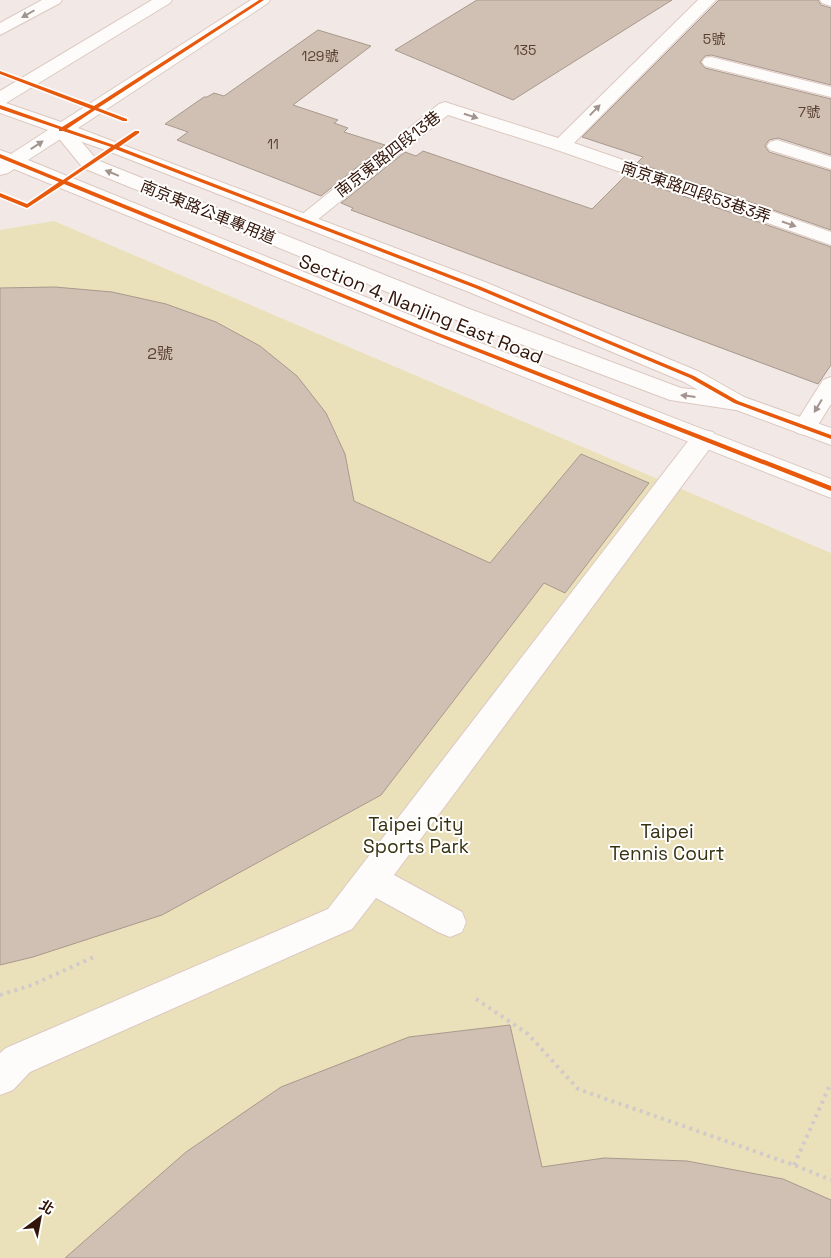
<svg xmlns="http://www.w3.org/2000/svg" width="831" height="1258" viewBox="0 0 831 1258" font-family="'Space Grotesk','Noto Sans TC',sans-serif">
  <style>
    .green { fill: #eae1bb }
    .building { fill: #d0c0b4; stroke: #a8998c }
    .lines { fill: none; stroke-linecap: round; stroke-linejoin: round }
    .minor-casing { stroke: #dcc8c0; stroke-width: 2 }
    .major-casing { stroke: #dcc8c0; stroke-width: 2 }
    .path { stroke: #d1cac8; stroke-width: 4; stroke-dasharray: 3 4.5; stroke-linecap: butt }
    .minor { fill: #fdfcfb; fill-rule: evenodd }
    .major { fill: #fdfcfb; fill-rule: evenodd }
    .cycleway-casing { stroke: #fff; stroke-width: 3 }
    .cycleway { fill: #e8590c; fill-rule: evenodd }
    .oneway { fill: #a2948e }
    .labels { text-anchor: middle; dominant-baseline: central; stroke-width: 4; stroke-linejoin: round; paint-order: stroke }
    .far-number-label { font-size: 14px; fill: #5a3f33 }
    .far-street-label { font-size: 16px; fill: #321408; stroke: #fff }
    .number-label { font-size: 16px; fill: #5a3f33 }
    .street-label { font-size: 19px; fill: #321408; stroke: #fff }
    .park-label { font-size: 19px; fill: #363211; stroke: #fff }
  </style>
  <rect width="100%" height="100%" fill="#f2e9e6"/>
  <path class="green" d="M 54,221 L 831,553 L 831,1258 L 0,1258 L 0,230 Z"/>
  <path class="building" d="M 477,0 L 672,0 L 513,100 L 395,50 Z
    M 719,0 L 818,0 L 821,5 L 831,8 L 831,85 L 711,55 L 705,56 L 700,62 L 705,68 L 831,99 L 831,155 L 778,138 L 769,140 L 765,146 L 769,152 L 831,171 L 831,230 L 637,163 L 643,157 L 582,137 Z
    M 318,30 L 371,46 L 293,105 L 338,120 L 334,123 L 348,128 L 344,132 L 385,145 L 321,196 L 177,140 L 188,132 L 165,124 L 204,97 L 207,97 L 214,93 L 224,96 Z
    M 423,151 L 592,209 L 625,176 L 831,247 L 831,365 L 818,384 L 351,210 L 353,208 L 341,203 L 405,152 L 416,156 Z
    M 55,287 L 112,292 L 166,304 L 216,322 L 260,346 L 297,376 L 326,413 L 345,454 L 354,501 L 490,563 L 581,454 L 649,483 L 565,593 L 544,583 L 381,795 L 162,915 L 33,957 L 0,965 L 0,288 Z
    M 510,1025 L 542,1167 L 604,1158 L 687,1161 L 783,1179 L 831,1200 L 831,1258 L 65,1258 L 186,1152 L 281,1087 L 409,1037 Z"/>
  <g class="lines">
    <defs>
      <path id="minor" d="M 698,0 L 716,0 L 574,143 L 831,232 L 831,245 L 554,149 L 448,115 L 312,224 L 305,226 L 298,224 L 295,220 L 439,104 L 445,102 L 451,104 L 558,138 Z
        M 820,0 L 831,0 L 831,6 L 822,3 Z
        M 711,57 L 831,87 L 831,97 L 705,66 L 702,62 L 705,58 Z
        M 61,124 L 68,126 L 97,160 L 467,308 L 681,388 L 736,394 L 744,397 L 748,402 L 744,407 L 736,410 L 670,400 L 451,318 L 83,168 L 52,130 L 54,126 Z
        M 777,140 L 831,157 L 831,169 L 770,150 L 767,146 L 770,142 Z
        M 831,377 L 831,404 L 813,433 L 805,435 L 797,433 L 793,427 L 797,421 L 823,380 Z
        M 704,430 L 713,432 L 716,438 L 713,444 L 394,875 L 462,912 L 466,922 L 462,932 L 450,937 L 438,932 L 376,898 L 352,929 L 30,1072 L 13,1090 L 0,1095 L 0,1053 L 6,1048 L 328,909 L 695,432 Z"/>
      <path id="major" d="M 42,0 L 62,0 L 60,3 L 0,35 L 0,23 Z
        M 152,0 L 172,0 L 170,3 L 6,103 L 61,122 L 251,0 L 270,0 L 268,3 L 78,128 L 485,282 L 700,372 L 744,397 L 831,428 L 831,445 L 728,407 L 684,382 L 469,292 L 108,151 L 65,136 L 28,160 L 442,328 L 831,479 L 831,498 L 426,338 L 14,169 L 8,173 L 0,175 L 0,150 L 11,154 L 48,130 L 0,113 L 0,91 Z"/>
    </defs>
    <use href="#minor" class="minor-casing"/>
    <use href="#major" class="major-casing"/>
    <path class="path" d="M 0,995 L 32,985 L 96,956
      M 476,999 L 528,1034 L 578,1089 L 794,1165 L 831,1180
      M 794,1165 L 831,1083"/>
    <use href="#minor" class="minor"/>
    <use href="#major" class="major"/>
    <defs>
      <path id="cycleway" d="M 259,0 L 264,0 L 98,108 L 127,119 L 127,121 L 123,121 L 95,110 L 67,129 L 114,145 L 135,131 L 139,131 L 139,133 L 119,147 L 479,286 L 694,376 L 738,401 L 831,435 L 831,439 L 734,403 L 690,378 L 475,288 L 115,149 L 67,181 L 436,332 L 831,486 L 831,491 L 432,334 L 64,184 L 27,208 L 0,197 L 0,193 L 27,204 L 59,182 L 0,158 L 0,154 L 63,180 L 111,147 L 63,131 L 59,131 L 59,129 L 0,109 L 0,105 L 62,127 L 91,109 L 0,74 L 0,71 L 94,106 Z"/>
    </defs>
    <use href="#cycleway" class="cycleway-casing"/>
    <use href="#cycleway" class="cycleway"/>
  </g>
  <defs><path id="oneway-solid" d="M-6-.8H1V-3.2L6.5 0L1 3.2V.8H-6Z" transform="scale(1.25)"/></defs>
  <g class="oneway">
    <use href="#oneway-solid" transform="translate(28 14) rotate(150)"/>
    <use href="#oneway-solid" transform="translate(595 110) rotate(-46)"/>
    <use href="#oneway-solid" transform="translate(471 116) rotate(18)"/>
    <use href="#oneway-solid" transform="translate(37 145) rotate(-33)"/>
    <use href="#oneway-solid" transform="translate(112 173) rotate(-158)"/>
    <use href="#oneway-solid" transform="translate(789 224) rotate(19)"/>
    <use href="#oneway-solid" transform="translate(688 396) rotate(-173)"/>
    <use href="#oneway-solid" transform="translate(818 406) rotate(121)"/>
  </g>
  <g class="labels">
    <g class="far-number-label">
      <text x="714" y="39">5號</text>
      <text x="525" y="50">135</text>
      <text x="320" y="56">129號</text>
      <text x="809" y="112">7號</text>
      <text x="273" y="144">11</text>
    </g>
    <g class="far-street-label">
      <text transform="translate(388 154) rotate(-38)">南京東路四段13巷</text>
      <text transform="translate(696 192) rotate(19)">南京東路四段53巷3弄</text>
      <text transform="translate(208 212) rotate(22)">南京東路公車專用道</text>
    </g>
    <g class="number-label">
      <text x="160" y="353">2號</text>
    </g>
    <g class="street-label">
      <text transform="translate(421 309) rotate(22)">Section 4, Nanjing East Road</text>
    </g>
    <g class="park-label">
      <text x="416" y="824">Taipei City<tspan x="416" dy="22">Sports Park</tspan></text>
      <text x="667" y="831">Taipei<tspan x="667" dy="22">Tennis Court</tspan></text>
    </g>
  </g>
  <g transform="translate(40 1218) rotate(32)" stroke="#ffffff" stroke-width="4" paint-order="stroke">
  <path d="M0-4L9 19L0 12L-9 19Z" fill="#321408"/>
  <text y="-8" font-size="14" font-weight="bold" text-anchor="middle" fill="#321408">北</text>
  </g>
</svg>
